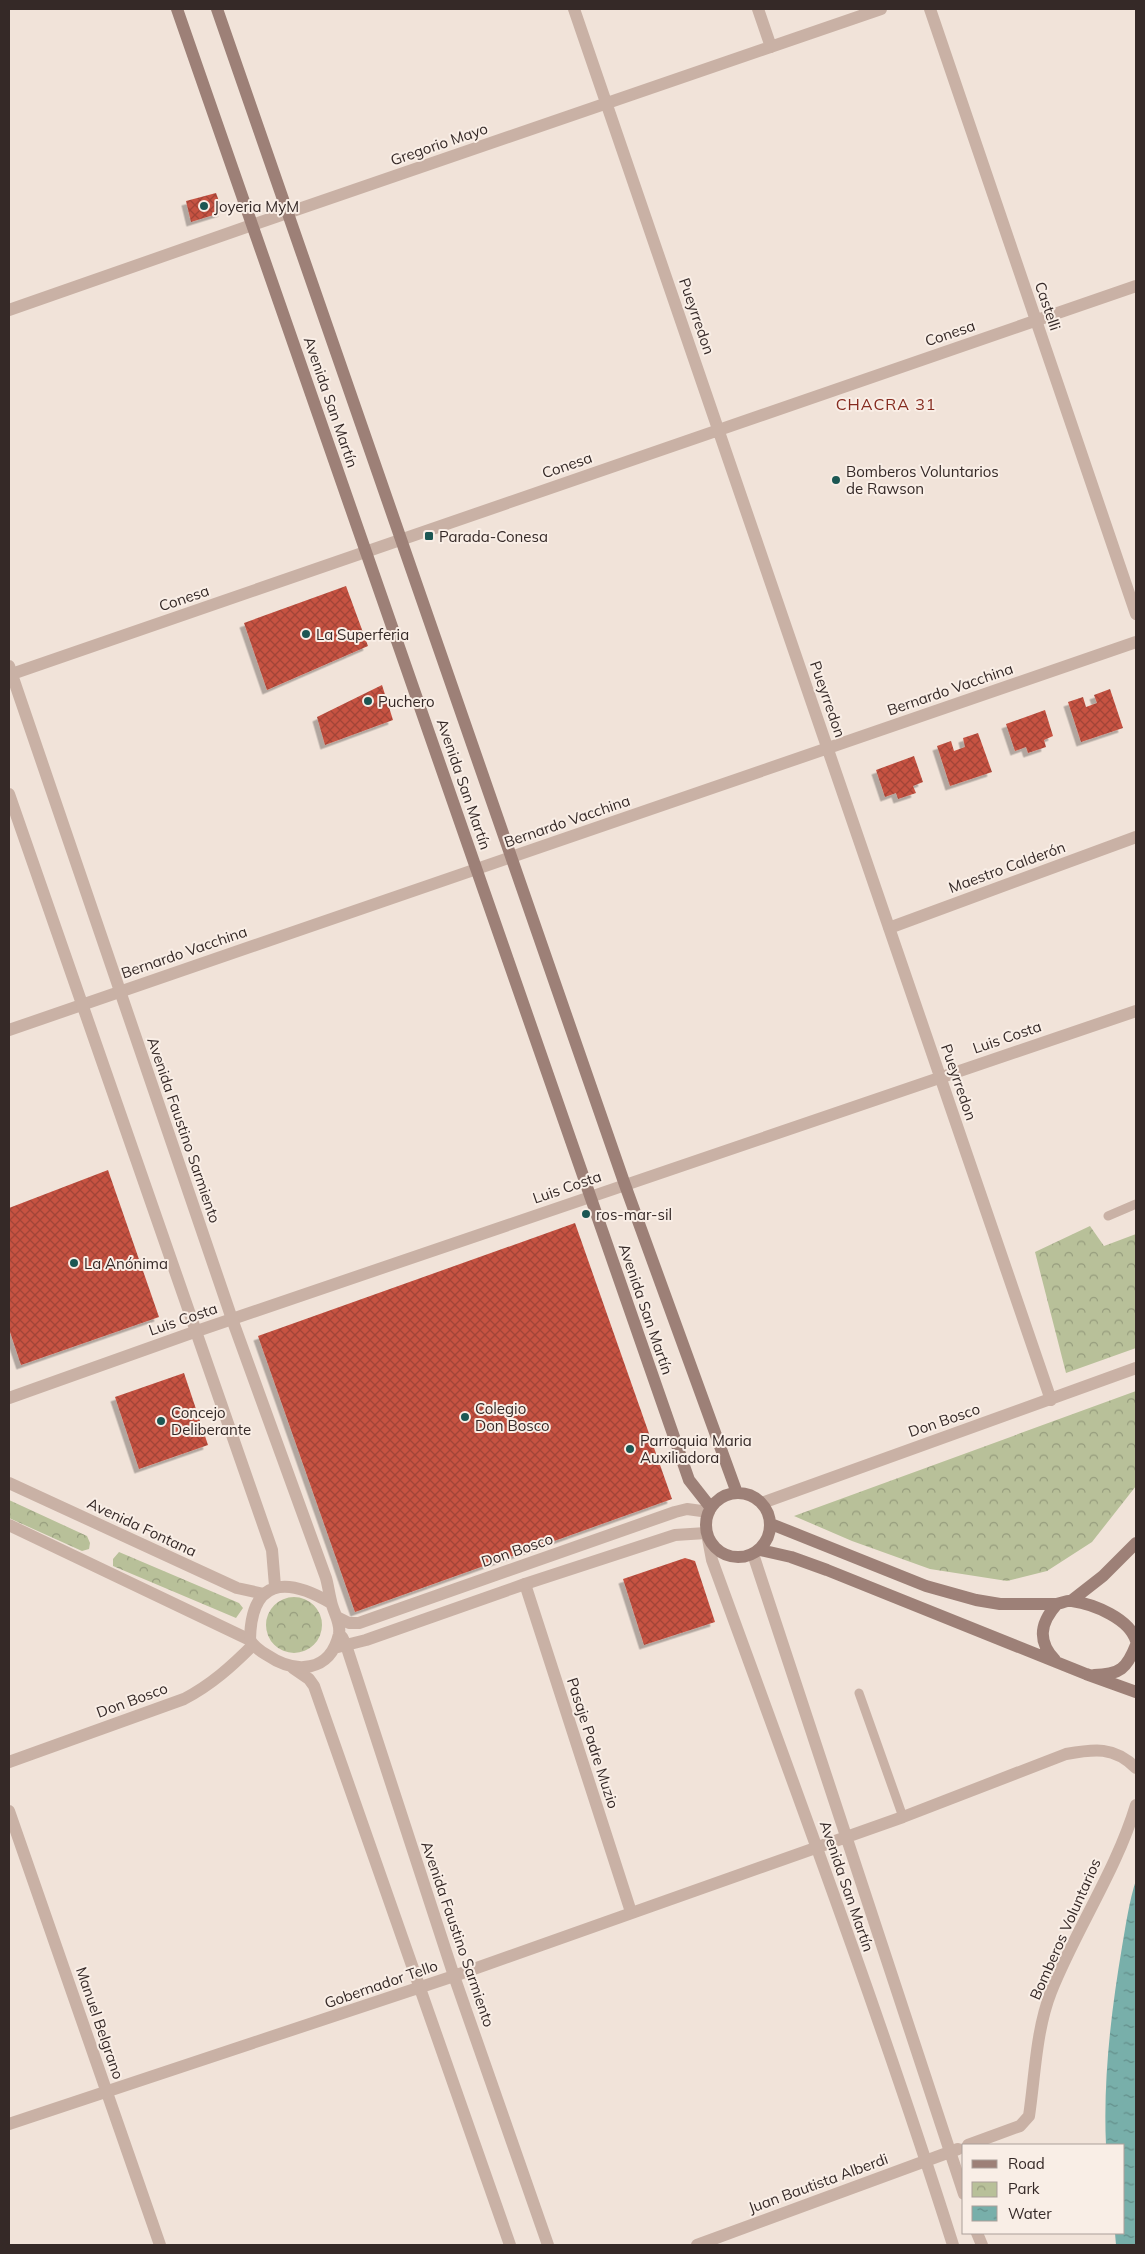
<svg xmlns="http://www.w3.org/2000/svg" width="1145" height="2254" viewBox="0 0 1145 2254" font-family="Mulish,sans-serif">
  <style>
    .park { fill: url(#park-crowns) }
    .water { fill: url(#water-ripples) }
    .building { fill: url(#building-cross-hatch); filter: url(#shadow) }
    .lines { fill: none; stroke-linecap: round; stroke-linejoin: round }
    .service { stroke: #c9b1a5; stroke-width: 9 }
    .minor { stroke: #c9b1a5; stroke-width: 12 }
    .tertiary { stroke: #c9b1a5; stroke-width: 12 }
    .secondary { stroke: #9d8077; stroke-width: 12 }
    .poi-dot { fill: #1c5753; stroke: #f9eee6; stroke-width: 2 }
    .labels { text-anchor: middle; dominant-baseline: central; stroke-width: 4; stroke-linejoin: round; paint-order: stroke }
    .street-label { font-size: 15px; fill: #352927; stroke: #f9eee6 }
    .poi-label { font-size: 15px; fill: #352927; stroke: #f9eee6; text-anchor: start }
    .neighbourhood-label { font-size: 16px; letter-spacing: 1px; fill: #852b1f; stroke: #f9eee6 }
  </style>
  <defs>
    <pattern id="park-crowns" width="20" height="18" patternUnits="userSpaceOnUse" patternTransform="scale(1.25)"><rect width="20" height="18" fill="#b8c099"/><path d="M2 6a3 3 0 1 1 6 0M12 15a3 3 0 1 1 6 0" fill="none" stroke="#969c7d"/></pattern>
    <pattern id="water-ripples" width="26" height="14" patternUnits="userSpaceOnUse" patternTransform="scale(1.25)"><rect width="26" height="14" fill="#78afaa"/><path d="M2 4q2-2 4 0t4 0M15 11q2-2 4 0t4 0" fill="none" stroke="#638e8a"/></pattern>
    <pattern id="building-cross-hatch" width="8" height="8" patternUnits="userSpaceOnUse" patternTransform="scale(1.25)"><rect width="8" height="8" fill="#c75242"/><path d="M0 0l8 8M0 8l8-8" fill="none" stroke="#a24437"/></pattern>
    <filter id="shadow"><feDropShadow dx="-4.5" dy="4.5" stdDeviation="0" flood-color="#0004"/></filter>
  </defs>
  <rect width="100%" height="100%" fill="#f1e3d9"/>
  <path class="park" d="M 1090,1226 L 1104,1246 L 1136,1234 L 1136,1348 L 1066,1373 L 1035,1252 Z
    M 1136,1391 L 1136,1486 L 1092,1542 L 1047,1571 L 1007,1581 L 930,1569 L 852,1541 L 794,1516 Z
    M 9,1500 L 87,1536 L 90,1543 L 89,1549 L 82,1551 L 9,1518 Z
    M 119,1552 L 239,1603 L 243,1608 L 236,1618 L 113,1566 L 113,1559 Z
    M266 1625a28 28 0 1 1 56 0a28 28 0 1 1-56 0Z"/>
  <path class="water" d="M 1136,1880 L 1136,2245 L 1116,2245 L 1115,2233 L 1124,2233 L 1124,2145 L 1106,2145 C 1103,2080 1111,2012 1122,1947 C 1126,1924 1129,1902 1136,1880 Z"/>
  <path class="building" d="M 216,193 L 223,212 L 191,222 L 186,201 Z
    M 346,586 L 368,646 L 267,690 L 244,623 Z
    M 382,685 L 393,720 L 325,745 L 317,717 Z
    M 1110,689 L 1123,728 L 1081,742 L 1068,702 L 1083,697 L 1086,707 L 1097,703 L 1094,695 Z
    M 1045,710 L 1053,736 L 1044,740 L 1046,747 L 1028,753 L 1026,747 L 1015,751 L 1006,724 Z
    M 978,733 L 992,772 L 950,786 L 937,746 L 951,741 L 954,751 L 965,747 L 963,738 Z
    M 914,756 L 923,782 L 913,786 L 916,793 L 898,799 L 896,793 L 885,797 L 876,770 Z
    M 108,1170 L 159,1317 L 21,1365 L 9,1329 L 9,1208 Z
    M 575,1223 L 672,1499 L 355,1612 L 258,1336 Z
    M 184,1373 L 208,1445 L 139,1469 L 115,1397 Z
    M 685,1558 L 695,1561 L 715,1622 L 644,1645 L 623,1579 Z"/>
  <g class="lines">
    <path class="service" d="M 1108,1216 L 1136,1204
      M 859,1693 L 903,1817"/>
    <path class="minor" d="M 574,9 L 1051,1400
      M 758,9 L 771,47
      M 930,9 L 1136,614
      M 9,310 L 252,225 L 881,9
      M 9,675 L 1136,286
      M 889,928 L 1136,837
      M 9,1030 L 1136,642
      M 9,1398 L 197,1331 L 1136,1011
      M 9,1483 L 237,1588 L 264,1594
      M 762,1503 L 1136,1368
      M 9,1525 L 250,1640
      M 708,1539 L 712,1560 C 795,1788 880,2015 953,2245
      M 753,1554 L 964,2194
      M 525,1584 L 631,1912
      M 342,1637 L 346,1645 L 454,1976 L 548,2245
      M 293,1668 L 309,1679 L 314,1686 L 510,2245
      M 9,1762 L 184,1699 C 211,1685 232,1666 253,1645
      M 9,1811 L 160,2245
      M 9,2124 L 454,1976 L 903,1817 L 1066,1754 C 1094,1749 1114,1746 1136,1768
      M 968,2145 L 1020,2126 L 1029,2116 C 1035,2076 1036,2030 1051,1992 C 1076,1929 1116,1871 1136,1805
      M 977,2233 L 982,2245
      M 697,2245 L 958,2149"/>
    <path class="tertiary" d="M 9,666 L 232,1319 L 326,1578 C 328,1585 329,1593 331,1601 C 333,1612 341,1622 339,1634 C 330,1673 295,1674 267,1655 C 260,1651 254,1647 250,1640 C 251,1579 285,1576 331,1603
      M 9,794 L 272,1550 L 275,1586
      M 337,1617 L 349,1623 L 359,1623 L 675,1512 L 687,1509 L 709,1512
      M 334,1648 L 366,1640 L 525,1584 L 675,1535 L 706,1533"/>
    <path class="secondary" d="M 177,9 L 689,1480 L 711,1508
      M 217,9 L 625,1185 L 737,1493
      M706 1525a32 32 0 1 1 64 0a32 32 0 1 1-64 0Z
      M 771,1524 L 926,1586 L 976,1600 L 1000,1604 L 1057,1604
      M 760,1550 L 791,1557 L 827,1570 L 1086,1674 L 1136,1692
      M 1071,1601 L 1103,1576 L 1136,1543
      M 1055,1660 C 1037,1641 1040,1623 1057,1604 C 1062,1603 1068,1600 1072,1601 C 1094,1604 1130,1619 1136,1641
      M 1094,1675 C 1120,1675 1127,1668 1136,1645"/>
  </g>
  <g class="poi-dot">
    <circle cx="204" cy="206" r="5"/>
    <circle cx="836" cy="480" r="5"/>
    <rect x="424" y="531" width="10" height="10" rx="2.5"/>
    <circle cx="306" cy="634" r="5"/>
    <circle cx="368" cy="701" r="5"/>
    <circle cx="586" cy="1214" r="5"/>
    <circle cx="74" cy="1263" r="5"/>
    <circle cx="465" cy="1417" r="5"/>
    <circle cx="161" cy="1421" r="5"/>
    <circle cx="630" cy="1449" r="5"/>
  </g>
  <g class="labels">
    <g class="street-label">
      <text transform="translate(439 144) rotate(-19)">Gregorio Mayo</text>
      <text transform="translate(1048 306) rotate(71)">Castelli</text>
      <text transform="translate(697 316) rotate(71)">Pueyrredon</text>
      <text transform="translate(950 333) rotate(-19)">Conesa</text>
      <text transform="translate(331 402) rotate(71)">Avenida San Martín</text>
      <text transform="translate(567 465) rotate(-19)">Conesa</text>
      <text transform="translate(184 598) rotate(-19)">Conesa</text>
      <text transform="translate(950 689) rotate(-19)">Bernardo Vacchina</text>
      <text transform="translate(828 699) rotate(71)">Pueyrredon</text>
      <text transform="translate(464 784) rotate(71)">Avenida San Martín</text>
      <text transform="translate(567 821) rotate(-19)">Bernardo Vacchina</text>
      <text transform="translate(1007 867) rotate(-20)">Maestro Calderón</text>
      <text transform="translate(184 952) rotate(-19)">Bernardo Vacchina</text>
      <text transform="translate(1007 1037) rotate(-19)">Luis Costa</text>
      <text transform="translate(959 1082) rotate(71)">Pueyrredon</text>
      <text transform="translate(184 1130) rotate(71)">Avenida Faustino Sarmiento</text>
      <text transform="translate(567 1187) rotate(-19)">Luis Costa</text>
      <text transform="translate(646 1309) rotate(71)">Avenida San Martín</text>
      <text transform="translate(183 1319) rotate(-19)">Luis Costa</text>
      <text transform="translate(944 1420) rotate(-19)">Don Bosco</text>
      <text transform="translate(142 1527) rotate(25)">Avenida Fontana</text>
      <text transform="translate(517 1550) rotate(-19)">Don Bosco</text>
      <text transform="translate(132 1700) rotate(-20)">Don Bosco</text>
      <text transform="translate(593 1743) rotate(72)">Pasaje Padre Muzio</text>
      <text transform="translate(847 1886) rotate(71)">Avenida San Martín</text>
      <text transform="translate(1065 1929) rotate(-66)">Bomberos Voluntarios</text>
      <text transform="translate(458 1934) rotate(71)">Avenida Faustino Sarmiento</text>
      <text transform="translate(381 1984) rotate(-19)">Gobernador Tello</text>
      <text transform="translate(100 2023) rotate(71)">Manuel Belgrano</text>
      <text transform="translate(818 2183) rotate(-20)">Juan Bautista Alberdi</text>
    </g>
    <g class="poi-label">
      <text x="214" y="206">Joyeria MyM</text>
      <text x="846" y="471">Bomberos Voluntarios<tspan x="846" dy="17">de Rawson</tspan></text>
      <text x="439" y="536">Parada-Conesa</text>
      <text x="316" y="634">La Superferia</text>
      <text x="378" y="701">Puchero</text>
      <text x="596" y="1214">ros-mar-sil</text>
      <text x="84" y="1263">La Anónima</text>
      <text x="475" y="1408">Colegio<tspan x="475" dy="17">Don Bosco</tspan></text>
      <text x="171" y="1412">Concejo<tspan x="171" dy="17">Deliberante</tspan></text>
      <text x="640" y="1440">Parroquia Maria<tspan x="640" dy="17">Auxiliadora</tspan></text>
    </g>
    <g class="neighbourhood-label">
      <text x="886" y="404">CHACRA 31</text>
    </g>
  </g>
  <rect width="1145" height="2254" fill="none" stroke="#352927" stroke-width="20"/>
  <rect x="962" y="2144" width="162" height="90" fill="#f9eee6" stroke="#ab9f9a"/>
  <rect x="972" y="2160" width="25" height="8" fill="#9d8077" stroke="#ab9f9a"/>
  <text x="1008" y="2169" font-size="15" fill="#352927">Road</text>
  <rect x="972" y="2182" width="25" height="15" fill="url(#park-crowns)" stroke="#ab9f9a"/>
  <text x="1008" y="2194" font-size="15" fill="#352927">Park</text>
  <rect x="972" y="2206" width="25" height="15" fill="url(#water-ripples)" stroke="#ab9f9a"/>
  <text x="1008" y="2219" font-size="15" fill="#352927">Water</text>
</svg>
